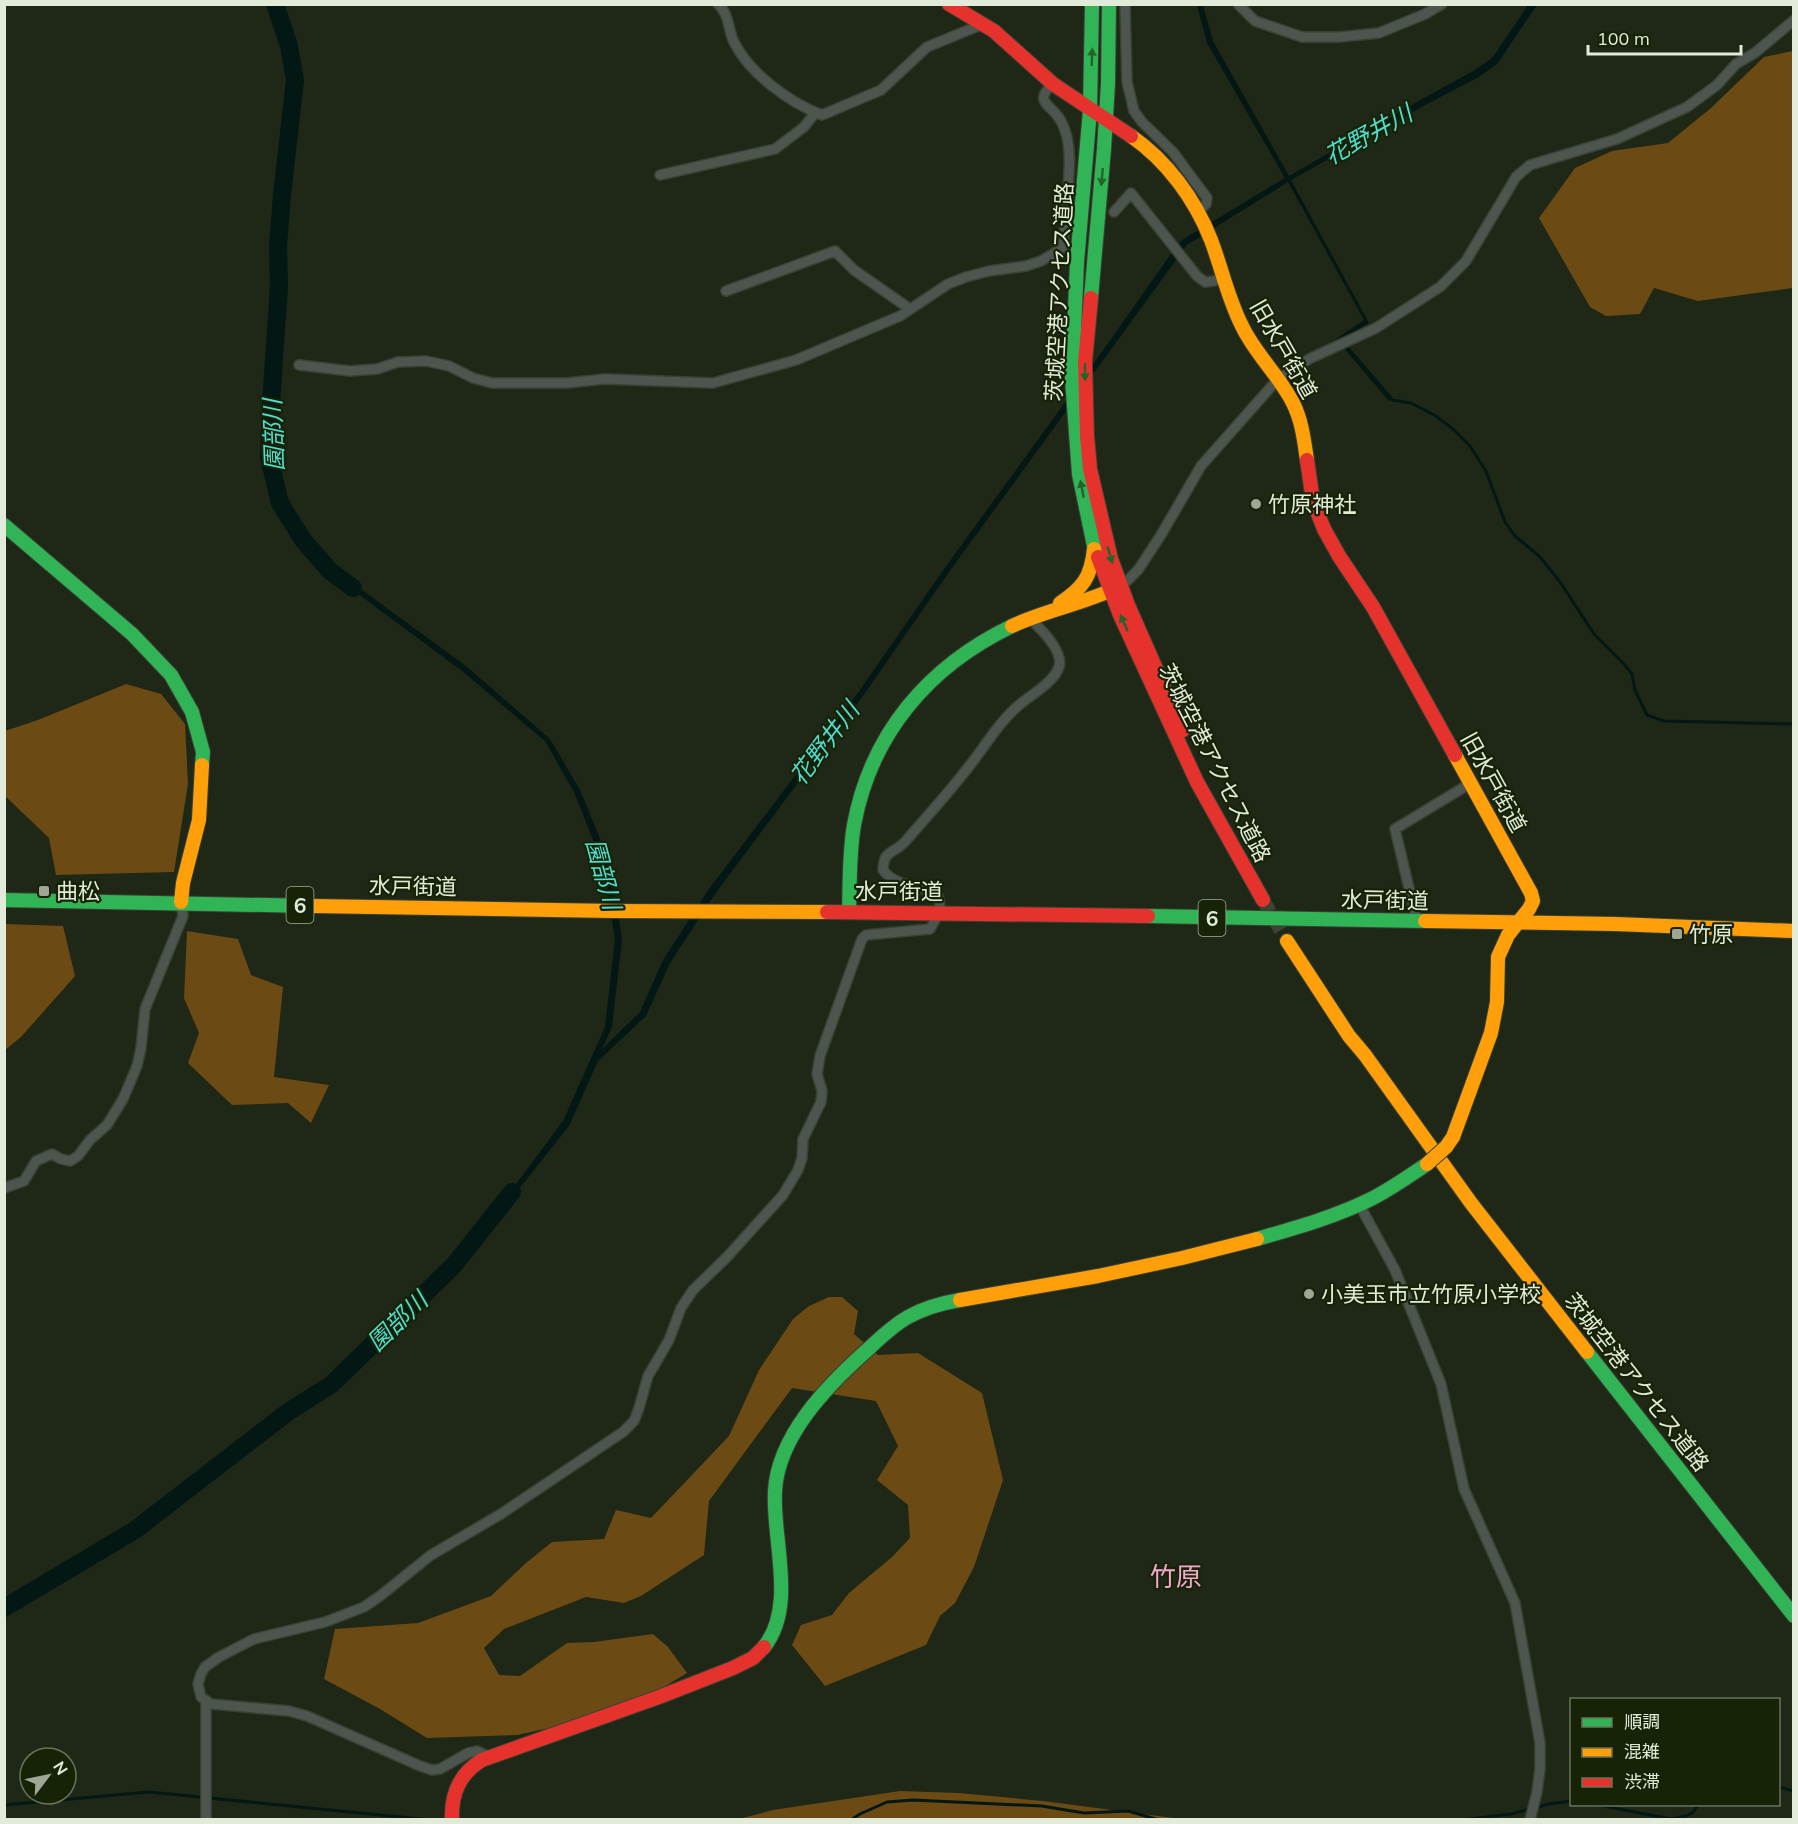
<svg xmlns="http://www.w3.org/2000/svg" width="1798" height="1824" viewBox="0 0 1798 1824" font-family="Mulish,'Noto Sans JP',sans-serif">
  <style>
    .forest { fill: #6c4a14 }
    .water { fill: #031814 }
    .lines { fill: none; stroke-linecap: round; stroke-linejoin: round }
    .stream { stroke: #031814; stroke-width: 3 }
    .river { stroke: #031814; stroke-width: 18 }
    .secondary-tunnel { stroke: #3c4434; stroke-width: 14; stroke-dasharray: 14 7; stroke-linecap: butt }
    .street-casing { stroke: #3a4134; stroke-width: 12 }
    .fast-casing { stroke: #3a4134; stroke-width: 16 }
    .slow-casing { stroke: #3a4134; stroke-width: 16 }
    .jam-casing { stroke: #3a4134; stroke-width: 16 }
    .street { stroke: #4c564e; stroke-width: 9 }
    .fast { stroke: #30b455; stroke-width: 14 }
    .slow { stroke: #ff9f0a; stroke-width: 14 }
    .jam { stroke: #e5322d; stroke-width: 14 }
    .slow-bridge-casing { stroke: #3a4134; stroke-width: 16; stroke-linecap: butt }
    .slow-bridge { stroke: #ff9f0a; stroke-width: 14 }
    .oneway { fill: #22642a }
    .poi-dot { fill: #9ea695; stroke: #172307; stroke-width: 2 }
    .labels { text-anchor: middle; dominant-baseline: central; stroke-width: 4.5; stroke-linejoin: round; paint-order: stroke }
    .shield { fill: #172307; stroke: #a5af9a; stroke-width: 1.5 }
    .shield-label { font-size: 21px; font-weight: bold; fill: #e2ebd9 }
    .street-label { font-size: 22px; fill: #e2ebd9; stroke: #172307 }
    .poi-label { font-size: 22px; fill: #e2ebd9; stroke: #172307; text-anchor: start }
    .water-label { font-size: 24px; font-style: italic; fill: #52dcd0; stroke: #172307 }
    .quarter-label { font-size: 26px; fill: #f1a7ce; stroke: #172307 }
  </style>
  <rect width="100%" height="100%" fill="#1f2717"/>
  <path class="forest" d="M 1793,51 L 1793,288 L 1698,301 L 1654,288 L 1640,314 L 1606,316 L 1590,307 L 1539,218 L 1575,168 L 1612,151 L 1668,143 L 1711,108 L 1764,57 Z
    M 126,684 L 161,694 L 185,724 L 188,784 L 174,872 L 56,875 L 49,838 L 5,796 L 5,731 L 38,720 Z
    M 5,924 L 63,926 L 75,976 L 21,1037 L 5,1050 Z
    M 187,931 L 238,939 L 251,975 L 283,987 L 274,1077 L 329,1085 L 311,1123 L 288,1103 L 232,1105 L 188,1063 L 199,1033 L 184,998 Z
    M 829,1297 L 842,1297 L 858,1311 L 854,1334 L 878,1355 L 918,1353 L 982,1393 L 1003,1480 L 974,1567 L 955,1603 L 940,1616 L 926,1645 L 825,1686 L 792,1645 L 801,1625 L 832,1615 L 849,1593 L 892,1557 L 910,1538 L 908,1505 L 877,1480 L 898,1446 L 876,1401 L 792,1388 L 709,1501 L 704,1555 L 641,1596 L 624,1603 L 586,1597 L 504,1629 L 484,1648 L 499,1675 L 520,1676 L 567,1643 L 594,1642 L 653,1634 L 668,1647 L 687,1673 L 637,1703 L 595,1718 L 517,1735 L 427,1738 L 380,1709 L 324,1679 L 335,1629 L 418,1623 L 491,1596 L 526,1563 L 552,1542 L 604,1539 L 616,1510 L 651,1518 L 729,1436 L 759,1370 L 793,1319 L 809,1306 Z
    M 900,1791 L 959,1793 L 1043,1801 L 1181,1819 L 739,1819 L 773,1810 Z"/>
  <path class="water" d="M 1197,5 L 1203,5 L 1213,41 L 1289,176 L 1424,98 L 1475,70 L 1493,57 L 1528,5 L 1537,5 L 1498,63 L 1479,77 L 1427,104 L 1291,180 L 1369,323 L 1342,339 L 1393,398 L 1389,401 L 1336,339 L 1364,320 L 1288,182 L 1187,245 L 949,572 L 865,693 L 715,894 L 670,963 L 646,1016 L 598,1061 L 569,1126 L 457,1267 L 516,1184 L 563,1121 L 605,1027 L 615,939 L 603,865 L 574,792 L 545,741 L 462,671 L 334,576 L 332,568 L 466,666 L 550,739 L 580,790 L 610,863 L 622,939 L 612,1027 L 602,1049 L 640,1012 L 663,960 L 709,889 L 860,690 L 944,569 L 1104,349 L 1168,258 L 1182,240 L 1285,178 L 1207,43 Z"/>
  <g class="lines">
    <path class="stream" d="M 1390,397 L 1392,400 L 1411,403 L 1436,416 L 1453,429 L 1470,446 L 1486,471 L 1505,522 L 1515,536 L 1539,556 L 1558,579 L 1594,634 L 1624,664 L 1632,674 L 1635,690 L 1647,715 L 1664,721 L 1794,724
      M 1778,1787 L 1794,1791
      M 1594,1804 L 1671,1819 L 1686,1816 L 1692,1813 L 1699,1804
      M 4,1805 L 149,1792 L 431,1820
      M 851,1820 L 860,1814 L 887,1802 L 913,1800 L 1042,1806 L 1084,1813 L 1128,1811 L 1159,1820
      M 1460,1820 L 1511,1814 L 1549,1804 L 1572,1801"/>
    <path class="river" d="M 275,4 L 289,46 L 295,80 L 282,195 L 278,246 L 279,286 L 271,404 L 269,458 L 280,503 L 303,540 L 330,571 L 353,588
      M 4,1608 L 135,1530 L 288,1412 L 332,1384 L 454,1265 L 512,1192"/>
    <path class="secondary-tunnel" d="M 1263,900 L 1287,941"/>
    <defs>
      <path id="street" d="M 718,4 C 729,13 728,30 734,42 C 749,73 790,103 822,115 L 881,90 L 927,47 L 983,24
        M 1125,4 L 1127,82 L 1134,111 L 1142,122 L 1173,152 L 1207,198 L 1206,204 L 1198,212
        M 1238,4 L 1255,21 L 1302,37 L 1339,37 L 1379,33 L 1425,14 L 1442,4
        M 660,175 L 775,149 L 804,127 L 815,113
        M 1114,212 L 1131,193 L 1197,276 L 1205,282 L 1214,281 L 1223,277
        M 726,291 L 835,251 L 854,270 L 910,309
        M 299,365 L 350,371 L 377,369 L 398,362 L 426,361 L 449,366 L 473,378 L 492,383 L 566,383 L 605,379 L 713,383 L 796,360 L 900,316 L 948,284 L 966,277 L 989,271 L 1026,266 L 1041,261 L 1063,248 C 1065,228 1066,208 1068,188 C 1069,171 1071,154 1067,137 C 1065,129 1061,119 1055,113 C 1043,100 1038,99 1052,84
        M 1121,586 L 1128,580 L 1138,570 L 1161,535 L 1201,466 L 1278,379 L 1309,359 L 1376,328 L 1440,287 L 1466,261 L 1516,177 L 1530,165 L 1617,139 L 1687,107 L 1717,85 L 1736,64 L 1756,52 L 1794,20
        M 1417,922 L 1395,829 L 1471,783
        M 4,1188 L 24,1181 L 36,1161 L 52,1154 L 61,1159 L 70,1161 L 78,1156 L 90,1140 L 107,1125 L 123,1099 L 137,1066 L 141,1048 L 145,1009 L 183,916 L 181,902
        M 1359,1204 L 1395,1270 L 1441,1384 L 1464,1489 L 1515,1603 L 1540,1743 L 1540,1769 L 1537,1792 L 1530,1820
        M 206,1700 L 206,1820
        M 492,1758 L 477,1751 L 468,1753 L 440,1769 L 432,1770 L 420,1766 L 307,1716 L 289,1711 L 211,1704 L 201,1697 L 198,1684 L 201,1674 L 205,1667 L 219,1657 L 254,1639 L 325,1622 L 364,1607 L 380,1596 L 431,1555 L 501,1514 L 623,1432 L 634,1421 L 639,1408 L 648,1376 L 669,1340 L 681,1308 L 693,1290 L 727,1257 L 783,1195 L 798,1170 L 802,1158 L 803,1139 L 821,1102 L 822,1091 L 817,1074 L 820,1056 L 862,939 L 866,935 L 930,929 C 938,915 944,908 936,892 C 918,887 895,886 883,870 C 884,854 887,855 899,847 C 903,844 907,840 910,836 C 930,813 951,790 970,765 C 986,745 999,722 1019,705 C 1031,695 1054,682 1059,667 C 1064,651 1040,628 1029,618"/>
      <path id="fast" d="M 1092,4 L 1090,110 L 1077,262 L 1072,379 L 1079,474 L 1094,546 L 1098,557
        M 1091,298 L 1104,149 L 1108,84 L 1109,4
        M 4,525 L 132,634 L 171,675 L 192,712 L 203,752 L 202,765
        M 4,900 L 312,906
        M 849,912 C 850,883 849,854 854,825 C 871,733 929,666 1012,626
        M 1148,916 L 1425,921
        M 1257,1239 C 1295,1228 1335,1217 1371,1199 C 1391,1189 1409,1176 1427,1164
        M 1587,1352 L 1794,1616
        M 764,1647 C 797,1606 772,1539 775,1491 C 778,1436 827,1386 865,1352 C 879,1339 892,1326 908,1317 C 924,1308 942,1303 960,1300"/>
      <path id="slow" d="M 1131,136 C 1167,161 1195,199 1211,240 C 1222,269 1228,299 1242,326 C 1255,354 1279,375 1293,403 C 1302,421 1304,440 1307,460
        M 1060,603 C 1083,588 1091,577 1094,549
        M 1012,626 C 1046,610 1083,604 1116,588
        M 181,902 L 183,883 L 199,820 L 202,765
        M 312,906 L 613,911 L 827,912
        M 1425,921 L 1615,924 L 1794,931
        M 1287,941 L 1349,1036 L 1365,1055 L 1471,1203 L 1587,1352
        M 1446,1147 L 1453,1137 L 1491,1033 L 1497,1002 L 1498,957 L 1508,935 L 1529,909 L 1533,901 L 1531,893 L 1455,755
        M 960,1300 L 1098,1276 L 1182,1258 L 1257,1239"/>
      <path id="jam" d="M 949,4 L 994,31 L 1053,84 L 1131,136
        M 1091,298 L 1085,362 L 1087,436 L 1090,469 L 1111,559 L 1128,605 L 1183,730
        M 1307,460 L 1313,501 L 1324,529 L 1339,556 L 1373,607 L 1455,755
        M 1098,557 L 1120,615 L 1197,782 L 1263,900
        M 827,912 L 1148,916
        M 452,1820 C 451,1794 459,1774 482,1760 L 659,1697 L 733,1668 L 753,1658 L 764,1647"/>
    </defs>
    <use href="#street" class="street-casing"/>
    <use href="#fast" class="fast-casing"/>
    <use href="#slow" class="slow-casing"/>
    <use href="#jam" class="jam-casing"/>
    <use href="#street" class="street"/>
    <use href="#fast" class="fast"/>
    <use href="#slow" class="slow"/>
    <use href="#jam" class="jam"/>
    <defs>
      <path id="slow-bridge" d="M 1427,1164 L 1446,1147"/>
    </defs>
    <use href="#slow-bridge" class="slow-bridge-casing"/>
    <use href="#slow-bridge" class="slow-bridge"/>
  </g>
  <defs><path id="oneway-solid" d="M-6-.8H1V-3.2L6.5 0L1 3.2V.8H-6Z" transform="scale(1.5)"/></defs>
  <g class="oneway">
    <use href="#oneway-solid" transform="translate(1092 57) rotate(-88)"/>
    <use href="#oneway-solid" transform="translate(1102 177) rotate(95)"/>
    <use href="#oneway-solid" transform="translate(1085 372) rotate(90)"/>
    <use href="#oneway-solid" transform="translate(1082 489) rotate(-101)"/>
    <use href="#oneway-solid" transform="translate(1110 555) rotate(74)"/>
    <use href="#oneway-solid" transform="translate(1124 623) rotate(-114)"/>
  </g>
  <g class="poi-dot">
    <circle cx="1256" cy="504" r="6"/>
    <rect x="38" y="885" width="12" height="12" rx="3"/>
    <rect x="1671" y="928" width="12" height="12" rx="3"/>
    <circle cx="1309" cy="1294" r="6"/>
  </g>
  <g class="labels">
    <g class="shield">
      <rect x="286.5" y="887" width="27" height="36" rx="4.5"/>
      <rect x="1198.5" y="900" width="27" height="36" rx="4.5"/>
    </g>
    <g class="shield-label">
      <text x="300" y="905">6</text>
      <text x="1212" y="918">6</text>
    </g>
    <g class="street-label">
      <text transform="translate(1059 292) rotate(-87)">茨城空港アクセス道路</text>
      <text transform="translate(1284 349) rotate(60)">旧水戸街道</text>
      <text transform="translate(1215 763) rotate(63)">茨城空港アクセス道路</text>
      <text transform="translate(1494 782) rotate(61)">旧水戸街道</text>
      <text transform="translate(413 886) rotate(1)">水戸街道</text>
      <text x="899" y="891">水戸街道</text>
      <text transform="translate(1385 900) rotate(1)">水戸街道</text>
      <text transform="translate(1637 1382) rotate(52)">茨城空港アクセス道路</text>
    </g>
    <g class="poi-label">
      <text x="1268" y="504">竹原神社</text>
      <text x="56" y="891">曲松</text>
      <text x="1689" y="934">竹原</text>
      <text x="1321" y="1294">小美玉市立竹原小学校</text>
    </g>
    <g class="water-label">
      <text transform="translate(1368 134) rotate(-29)">花野井川</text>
      <text transform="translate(273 435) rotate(-92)">園部川</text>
      <text transform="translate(824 743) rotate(-53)">花野井川</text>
      <text transform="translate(604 874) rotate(75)">園部川</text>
      <text transform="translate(397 1321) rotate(-44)">園部川</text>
    </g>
    <g class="quarter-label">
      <text x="1176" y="1576">竹原</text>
    </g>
  </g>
  <rect width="1798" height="1824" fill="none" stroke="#e2ebd9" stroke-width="12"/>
  <rect x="1570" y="1698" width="210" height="108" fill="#172307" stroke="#68735b" stroke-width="1.5"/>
  <rect x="1582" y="1718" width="30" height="9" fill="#30b455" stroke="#68735b" stroke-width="1.5"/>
  <text x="1624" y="1728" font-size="18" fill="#e2ebd9">順調</text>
  <rect x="1582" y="1748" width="30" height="9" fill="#ff9f0a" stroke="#68735b" stroke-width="1.5"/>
  <text x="1624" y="1758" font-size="18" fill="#e2ebd9">混雑</text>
  <rect x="1582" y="1778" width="30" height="9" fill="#e5322d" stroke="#68735b" stroke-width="1.5"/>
  <text x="1624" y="1788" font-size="18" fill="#e2ebd9">渋滞</text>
  <g transform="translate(48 1776) rotate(58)"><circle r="28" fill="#172307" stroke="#68735b" stroke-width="1.5"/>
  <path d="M0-4.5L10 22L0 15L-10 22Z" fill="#9ea695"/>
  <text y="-9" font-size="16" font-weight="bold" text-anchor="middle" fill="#e2ebd9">N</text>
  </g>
  <path d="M1588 45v9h153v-9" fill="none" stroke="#e2ebd9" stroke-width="3"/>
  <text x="1597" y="45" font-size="18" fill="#e2ebd9" stroke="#172307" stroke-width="4.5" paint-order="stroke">100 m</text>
</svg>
